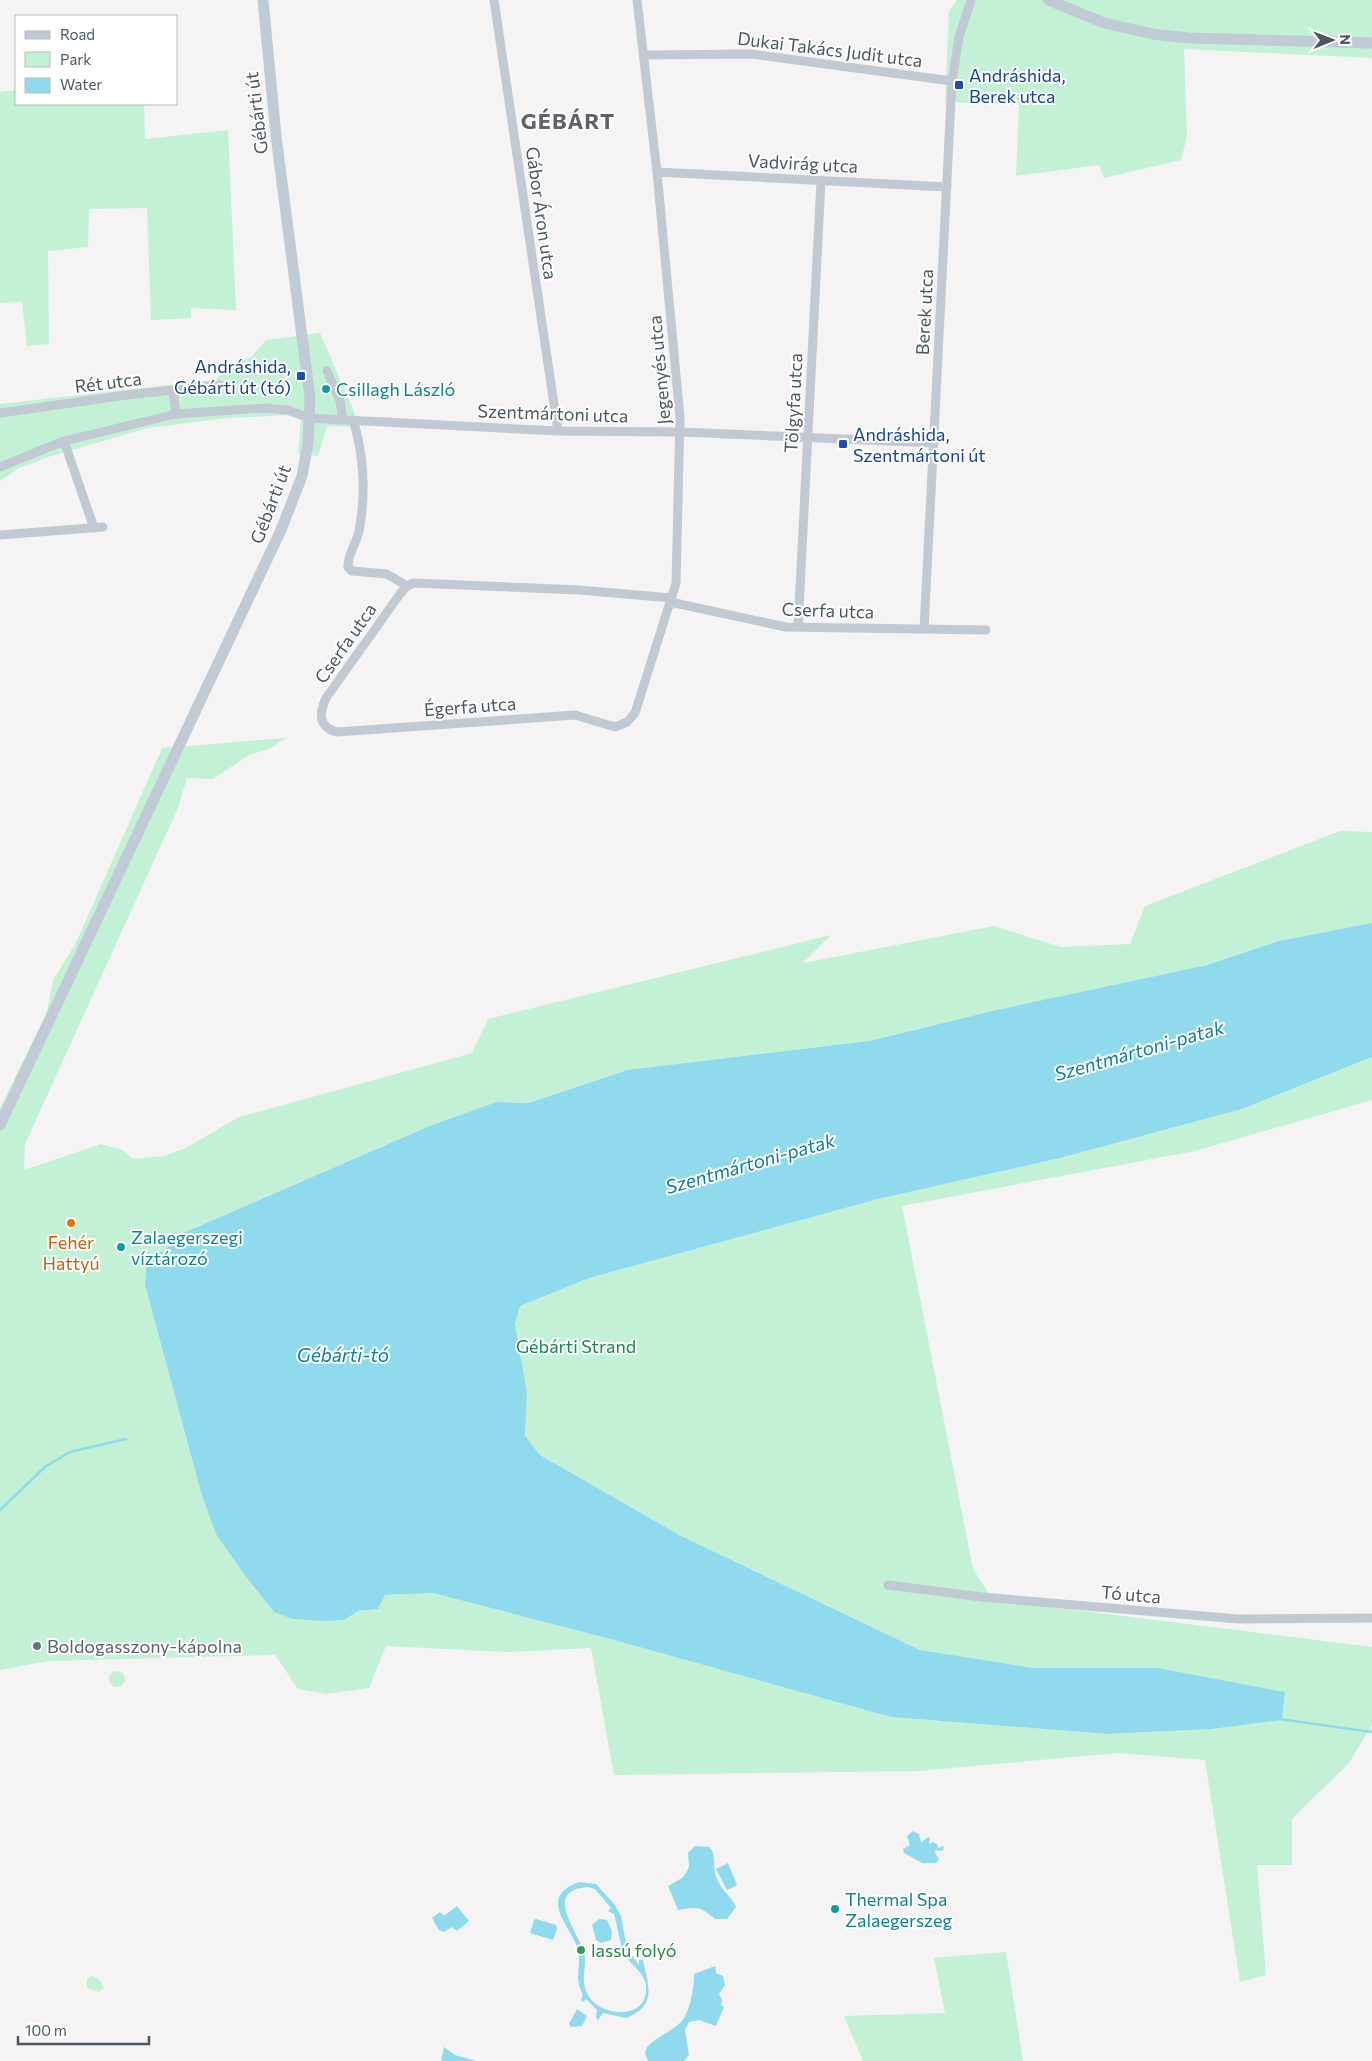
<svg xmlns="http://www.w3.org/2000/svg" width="1372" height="2061" viewBox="0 0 1372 2061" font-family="Commissioner,sans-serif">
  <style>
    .green { fill: #c3f1d5 }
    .water { fill: #90daee; fill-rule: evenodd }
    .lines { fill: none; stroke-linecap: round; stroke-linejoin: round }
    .stream { stroke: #90daee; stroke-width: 2.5 }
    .minor { stroke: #c1cad2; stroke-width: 9 }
    .secondary { stroke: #c1cbd6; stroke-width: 11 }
    .transit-dot { fill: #1a4fb4; stroke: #fff; stroke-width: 2 }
    .culture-dot { fill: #0f9aa8; stroke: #fff; stroke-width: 2 }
    .food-dot { fill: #e8710a; stroke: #fff; stroke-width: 2 }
    .worship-dot { fill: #6b7280; stroke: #fff; stroke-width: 2 }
    .leisure-dot { fill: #2e9e5b; stroke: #fff; stroke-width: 2 }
    .labels { text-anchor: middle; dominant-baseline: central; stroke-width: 4; stroke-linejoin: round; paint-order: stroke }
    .street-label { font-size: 18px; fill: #4a5661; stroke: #fff }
    .transit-label { font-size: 18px; fill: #164399; stroke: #fff; text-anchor: start }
    .culture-label { font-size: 18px; fill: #0d838f; stroke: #fff; text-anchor: start }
    .food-label { font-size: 18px; fill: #c56008; stroke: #fff }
    .park-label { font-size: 18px; fill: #17864f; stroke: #fff }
    .worship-label { font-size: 18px; fill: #5b616d; stroke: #fff; text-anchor: start }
    .leisure-label { font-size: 18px; fill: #27864d; stroke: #fff; text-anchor: start }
    .water-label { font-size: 19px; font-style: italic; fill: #0c7c9b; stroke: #fff }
    .district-label { font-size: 22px; font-weight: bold; letter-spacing: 1px; fill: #5f6368; stroke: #fff }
  </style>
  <rect width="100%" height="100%" fill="#f5f3f3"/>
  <path class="green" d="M 957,0 L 1372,0 L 1372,58 L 1184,49 L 1187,136 L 1181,160 L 1104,178 L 1099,165 L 1016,176 L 1019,105 L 945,102 L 949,11 Z
    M 16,90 L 16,104 L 144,104 L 145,139 L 228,130 L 236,310 L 191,308 L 191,318 L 151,320 L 147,208 L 89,209 L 88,247 L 48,251 L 49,344 L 27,346 L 22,302 L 0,303 L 0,92 Z
    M 320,333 L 354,412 L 358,427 L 327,426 L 318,456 L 298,454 L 301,420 L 292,415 L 226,418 L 148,428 L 48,457 L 17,469 L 0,481 L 0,404 L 213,380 L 252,356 L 266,340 Z
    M 286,738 L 269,749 L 249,755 L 213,779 L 187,778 L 178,808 L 25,1144 L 24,1170 L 101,1144 L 122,1150 L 133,1159 L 164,1156 L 186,1148 L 239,1117 L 472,1053 L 488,1019 L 831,935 L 803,963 L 994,926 L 1061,947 L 1130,944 L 1145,906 L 1340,831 L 1372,832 L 1372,923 L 1279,941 L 1207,965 L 992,1011 L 868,1041 L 627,1070 L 528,1103 L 495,1102 L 432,1125 L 181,1234 L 164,1251 L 147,1255 L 145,1285 L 202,1496 L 216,1534 L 344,1620 L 358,1611 L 378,1609 L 385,1595 L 433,1593 L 614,1640 L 891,1717 L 1108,1734 L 1212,1729 L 1282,1720 L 1285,1692 L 1158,1668 L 1033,1668 L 920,1650 L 681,1536 L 540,1455 L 525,1436 L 527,1393 L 515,1324 L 520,1306 L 589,1278 L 878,1199 L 1060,1158 L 1242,1109 L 1372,1057 L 1372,1100 L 1195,1151 L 902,1206 L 973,1569 L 993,1600 L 1372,1647 L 1372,1725 L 1349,1763 L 1292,1819 L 1292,1865 L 1257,1865 L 1266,1975 L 1240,1982 L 1205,1760 L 1117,1753 L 918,1771 L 614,1775 L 591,1648 L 507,1652 L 386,1646 L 369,1688 L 326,1694 L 298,1689 L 275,1655 L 48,1661 L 0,1670 L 0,1108 L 47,1012 L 53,980 L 76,943 L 162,748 Z
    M109 1679a8 8 0 1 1 16 0a8 8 0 1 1-16 0Z
    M 1006,1952 L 1023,2061 L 863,2061 L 844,2016 L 945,2013 L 934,1958 Z
    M 92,1976 L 99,1979 L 104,1988 L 99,1992 L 87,1988 L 87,1979 Z"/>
  <path class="water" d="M 1372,923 L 1372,1057 L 1242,1109 L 1060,1158 L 878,1199 L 589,1278 L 520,1306 L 515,1324 L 527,1393 L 525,1436 L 540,1455 L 681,1536 L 920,1650 L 1033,1668 L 1158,1668 L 1285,1692 L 1282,1720 L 1212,1729 L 1108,1734 L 891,1717 L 614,1640 L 433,1593 L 385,1595 L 378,1609 L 358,1611 L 344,1620 L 324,1621 L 293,1619 L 274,1612 L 244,1574 L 216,1534 L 202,1496 L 145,1285 L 147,1255 L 164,1251 L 181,1234 L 432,1125 L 496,1102 L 528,1103 L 627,1070 L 869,1041 L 992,1011 L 1207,965 L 1279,941 Z
    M 913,1831 L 919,1834 L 921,1843 L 928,1837 L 930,1838 L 929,1844 L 933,1842 L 937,1844 L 938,1848 L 944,1846 L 943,1851 L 936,1850 L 935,1853 L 939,1859 L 936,1863 L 922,1863 L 904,1853 L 903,1849 L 910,1845 L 907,1836 Z
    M 695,1846 L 709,1847 L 712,1850 C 716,1861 712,1870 718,1881 C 722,1891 733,1898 736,1907 L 727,1919 L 715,1919 C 699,1906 699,1907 678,1910 L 668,1886 L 682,1878 L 686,1873 L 689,1867 L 688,1853 Z
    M 728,1863 L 737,1885 L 727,1890 L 716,1869 Z
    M 579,1882 L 596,1884 L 615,1905 L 621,1916 L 627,1949 L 639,1965 L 639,1960 L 643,1960 C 648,1985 658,2006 626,2018 L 603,2013 L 598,2020 L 596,2018 L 597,2010 L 586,1999 L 584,2002 L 581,2000 L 583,1995 C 573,1976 582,1967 578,1950 C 573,1928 535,1898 579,1882 ZM 588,1887 L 595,1889 L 611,1908 L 608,1911 L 614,1914 C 618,1927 619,1943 625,1955 C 631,1966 645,1972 646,1986 C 649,2019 605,2018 590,1998 C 578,1980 588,1969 584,1953 C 580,1934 541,1890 588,1887 Z
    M 457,1906 L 469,1921 L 457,1931 L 452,1927 L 444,1932 L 439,1930 L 432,1918 L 440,1912 L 444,1916 Z
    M 536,1919 L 556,1925 L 557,1929 L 553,1940 L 530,1933 L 534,1920 Z
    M 599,1919 L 607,1920 L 612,1931 L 611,1940 L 601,1943 L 596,1940 L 592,1925 Z
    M 715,1966 L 716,1973 L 723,1976 L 725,1985 L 719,1994 L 722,2000 L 721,2005 L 724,2007 L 716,2026 L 699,2020 L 689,2022 L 685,2030 L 689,2055 L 684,2061 L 648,2061 L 645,2053 L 647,2047 C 656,2037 672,2031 681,2022 C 690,2012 694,1989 694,1974 Z
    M 577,2009 L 587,2016 L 582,2026 L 571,2027 L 569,2024 Z
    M 444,2047 L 455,2055 L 476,2061 L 441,2061 Z"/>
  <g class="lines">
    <path class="stream" d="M 0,1510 L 45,1467 L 70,1452 L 126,1439
      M 1279,1719 L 1372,1732"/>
    <path class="minor" d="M 494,0 L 558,431
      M 637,0 L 657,172 L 680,418 L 676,583 L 670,602 L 635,713 L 627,722 L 615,727 L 575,715 L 337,732 C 318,727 319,713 326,698 L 400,594 L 407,586 L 414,583 L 579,590 L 672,598
      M 644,55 L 751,54 L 952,81
      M 657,172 L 947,187
      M 327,371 L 340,401 L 343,420
      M 173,391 L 176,414
      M 0,413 L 127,395 L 220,385
      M 353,420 C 364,454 366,495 359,531 C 357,542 347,556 348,567 L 352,571 L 387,574 L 407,586
      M 64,441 L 94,528
      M 0,467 L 64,441 L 176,414 L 265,408 L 287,410 L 310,418 L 326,419 L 558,431 L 681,432 L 934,443
      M 0,535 L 103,527
      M 670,602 L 786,627 L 986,630
      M 798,627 L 821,181
      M 924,629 L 952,81 L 959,37 L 971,0
      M 888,1585 L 982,1597 L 1238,1619 L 1372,1618"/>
    <path class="secondary" d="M 1048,0 L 1104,23 L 1153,34 L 1189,38 L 1372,43
      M 0,1125 L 281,530 L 302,476 L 308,443 L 310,398 L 276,136 L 263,0"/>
  </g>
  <g class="transit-dot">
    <rect x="954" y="80" width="10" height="10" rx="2.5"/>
    <rect x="296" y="371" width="10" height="10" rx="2.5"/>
    <rect x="838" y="439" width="10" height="10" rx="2.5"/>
  </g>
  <g class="culture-dot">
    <circle cx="326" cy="389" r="5"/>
    <circle cx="121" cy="1247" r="5"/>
    <circle cx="835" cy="1909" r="5"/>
  </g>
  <circle class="food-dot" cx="71" cy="1223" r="5"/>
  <circle class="worship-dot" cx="37" cy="1646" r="5"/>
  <circle class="leisure-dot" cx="581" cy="1950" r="5"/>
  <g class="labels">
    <g class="street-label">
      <text transform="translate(830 49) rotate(7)">Dukai Takács Judit utca</text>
      <text transform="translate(256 113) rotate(-97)">Gébárti út</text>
      <text transform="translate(803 163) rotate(3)">Vadvirág utca</text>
      <text transform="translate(542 213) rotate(82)">Gábor Áron utca</text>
      <text transform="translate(924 312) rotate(-87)">Berek utca</text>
      <text transform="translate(659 370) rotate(-95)">Jegenyés utca</text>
      <text transform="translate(108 382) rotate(-7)">Rét utca</text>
      <text transform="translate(793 403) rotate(-87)">Tölgyfa utca</text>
      <text transform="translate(553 413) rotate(2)">Szentmártoni utca</text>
      <text transform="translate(270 504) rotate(-69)">Gébárti út</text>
      <text transform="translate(828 610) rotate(2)">Cserfa utca</text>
      <text transform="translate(345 643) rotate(-55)">Cserfa utca</text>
      <text transform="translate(470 706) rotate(-4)">Égerfa utca</text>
      <text transform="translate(1131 1594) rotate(5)">Tó utca</text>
    </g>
    <g class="transit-label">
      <text x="969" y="75">Andráshida,<tspan x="969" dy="21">Berek utca</tspan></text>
      <text x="291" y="366" text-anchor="end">Andráshida,<tspan x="291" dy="21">Gébárti út (tó)</tspan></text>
      <text x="853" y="434">Andráshida,<tspan x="853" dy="21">Szentmártoni út</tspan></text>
    </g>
    <g class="culture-label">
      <text x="336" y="389">Csillagh László</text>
      <text x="131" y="1237">Zalaegerszegi<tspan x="131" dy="21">víztározó</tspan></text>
      <text x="845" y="1899">Thermal Spa<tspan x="845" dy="21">Zalaegerszeg</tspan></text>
    </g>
    <g class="food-label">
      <text x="71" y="1242">Fehér<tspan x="71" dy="21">Hattyú</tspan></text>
    </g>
    <g class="park-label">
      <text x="576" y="1346">Gébárti Strand</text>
    </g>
    <g class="worship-label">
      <text x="47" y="1646">Boldogasszony-kápolna</text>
    </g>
    <g class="leisure-label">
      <text x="591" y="1950">lassú folyó</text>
    </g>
    <g class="water-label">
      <text transform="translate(1139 1050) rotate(-16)">Szentmártoni-patak</text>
      <text transform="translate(750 1163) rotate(-16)">Szentmártoni-patak</text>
      <text x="343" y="1354">Gébárti-tó</text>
    </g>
    <g class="district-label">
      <text x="568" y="120">GÉBÁRT</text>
    </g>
  </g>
  <rect x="15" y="15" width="162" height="90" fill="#ffffff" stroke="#b7bbc0"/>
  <rect x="25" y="31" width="25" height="8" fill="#c1cbd6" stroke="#b7bbc0"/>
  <text x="60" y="40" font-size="15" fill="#4a5661">Road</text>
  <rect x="25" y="52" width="25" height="15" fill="#c3f1d5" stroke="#b7bbc0"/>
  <text x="60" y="65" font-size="15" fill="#4a5661">Park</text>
  <rect x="25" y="78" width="25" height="15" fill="#90daee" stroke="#b7bbc0"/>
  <text x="60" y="90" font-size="15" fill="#4a5661">Water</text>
  <g transform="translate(1332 40) rotate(89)" stroke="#ffffff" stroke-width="4" paint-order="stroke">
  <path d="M0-4L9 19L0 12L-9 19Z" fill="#4a5661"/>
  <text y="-8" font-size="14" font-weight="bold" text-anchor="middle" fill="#4a5661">N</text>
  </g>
  <path d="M18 2036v8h131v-8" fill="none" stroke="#4a5661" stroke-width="2.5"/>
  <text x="25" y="2036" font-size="15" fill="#4a5661" stroke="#ffffff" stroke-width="4" paint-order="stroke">100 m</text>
</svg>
